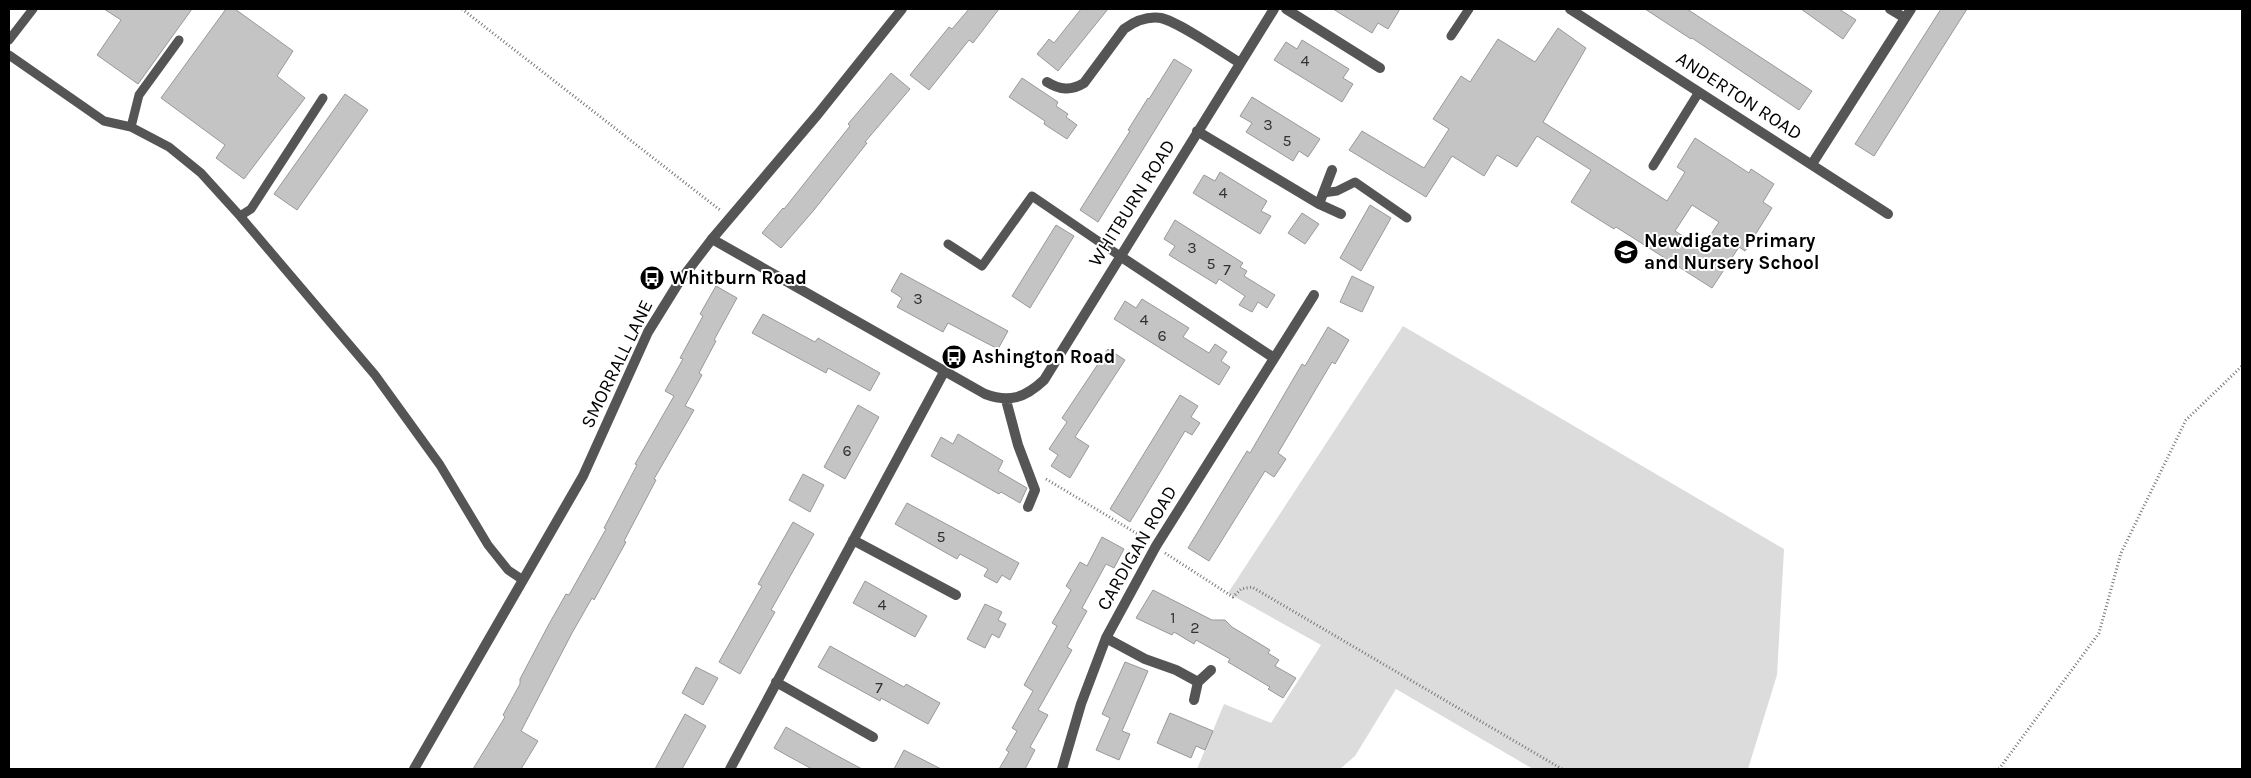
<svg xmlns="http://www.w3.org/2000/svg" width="2251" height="778" viewBox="0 0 2251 778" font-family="Karla,sans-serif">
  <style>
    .green { fill: #dcdcdc }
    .building { fill: #c4c4c4; stroke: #999; fill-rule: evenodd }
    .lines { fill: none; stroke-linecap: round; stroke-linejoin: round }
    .path { stroke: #777; stroke-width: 3; stroke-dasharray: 1 2.5; stroke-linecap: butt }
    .service { stroke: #555; stroke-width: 9 }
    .minor { stroke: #555; stroke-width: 10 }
    .tertiary { stroke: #555; stroke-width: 10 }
    .labels { text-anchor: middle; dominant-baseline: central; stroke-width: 4; stroke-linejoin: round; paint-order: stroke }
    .number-label { font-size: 16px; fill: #313131 }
    .street-label { font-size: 19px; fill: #000; stroke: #fff }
    .poi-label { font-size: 19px; font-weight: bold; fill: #000; stroke: #fff; text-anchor: start }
  </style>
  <rect width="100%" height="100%" fill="#fff"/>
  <path class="green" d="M 1403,326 L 1784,549 L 1777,675 L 1748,769 L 1533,769 L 1396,689 L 1355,756 L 1340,769 L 1197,769 L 1224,704 L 1271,723 L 1321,645 L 1228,593 Z"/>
  <path class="building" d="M 104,9 L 192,9 L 138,84 L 97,55 L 121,20 Z
    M 226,9 L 235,9 L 293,51 L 277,76 L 305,98 L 244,179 L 216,158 L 225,145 L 161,98 Z
    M 969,9 L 999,9 L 973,43 L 969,40 L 929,90 L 910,75 L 949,27 L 952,29 Z
    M 1081,9 L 1108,9 L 1058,71 L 1037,54 L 1049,39 L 1054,43 Z
    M 1333,9 L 1400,9 L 1388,29 L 1378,23 L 1372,33 Z
    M 1645,9 L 1687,9 L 1812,91 L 1799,110 L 1692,38 L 1691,39 Z
    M 1801,9 L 1839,9 L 1856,20 L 1843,39 Z
    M 1941,9 L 1967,9 L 1874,156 L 1855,144 Z
    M 1558,28 L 1586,48 L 1543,122 L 1667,201 L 1685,172 L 1677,167 L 1695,138 L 1749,173 L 1751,169 L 1774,184 L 1763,202 L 1772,208 L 1745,251 L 1739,247 L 1712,288 L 1616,227 L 1614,229 L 1571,202 L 1591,170 L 1537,136 L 1517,167 L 1497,155 L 1484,176 L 1452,156 L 1426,197 L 1349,150 L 1362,131 L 1424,168 L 1449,129 L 1433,119 L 1461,76 L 1470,82 L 1498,39 L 1535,62 ZM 1692,205 L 1719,222 L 1702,248 L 1675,231 Z
    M 1302,40 L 1349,69 L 1343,78 L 1353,84 L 1342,102 L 1274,60 L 1286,42 L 1297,49 Z
    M 1174,59 L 1192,70 L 1098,222 L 1080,210 L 1130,131 L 1128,130 L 1148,98 L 1149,99 Z
    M 891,73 L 910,89 L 865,142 L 867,143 L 814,210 L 781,248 L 762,233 L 783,208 L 784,209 L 850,126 L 848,124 Z
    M 1022,78 L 1058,102 L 1056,106 L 1068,114 L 1066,117 L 1077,125 L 1067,139 L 1044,124 L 1045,121 L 1009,97 Z
    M 345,94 L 368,110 L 297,210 L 274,194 Z
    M 1252,97 L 1320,139 L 1308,157 L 1299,151 L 1293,161 L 1246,132 L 1252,123 L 1240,116 Z
    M 1220,172 L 1267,201 L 1261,211 L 1271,216 L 1260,234 L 1193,193 L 1204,175 L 1215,181 Z
    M 1370,205 L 1391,218 L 1361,271 L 1340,258 Z
    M 1302,213 L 1319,224 L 1305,244 L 1288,233 Z
    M 1175,220 L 1243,263 L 1240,267 L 1247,271 L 1244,276 L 1275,295 L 1267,308 L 1258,302 L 1252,312 L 1239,305 L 1245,296 L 1219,279 L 1216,284 L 1169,255 L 1175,246 L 1164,239 Z
    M 1056,225 L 1074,236 L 1030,308 L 1012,296 Z
    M 901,273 L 1008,331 L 998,349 L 948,323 L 943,332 L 897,307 L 902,298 L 891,291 Z
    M 1352,276 L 1374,287 L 1362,312 L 1340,302 Z
    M 716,286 L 737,298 L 714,340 L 716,341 L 699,373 L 702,375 L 685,406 L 694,410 L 654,479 L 656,480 L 624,541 L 626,542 L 594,600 L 592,598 L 572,633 L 521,731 L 538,741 L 521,769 L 473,769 L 505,717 L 503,715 L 520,684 L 520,679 L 549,624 L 566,594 L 569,595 L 606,529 L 604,528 L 637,465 L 635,464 L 674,396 L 665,391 L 683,359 L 680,358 L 703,316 L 700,314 Z
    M 1142,299 L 1189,328 L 1183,337 L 1209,353 L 1215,344 L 1227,352 L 1221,361 L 1230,367 L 1219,385 L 1114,319 L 1125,301 L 1136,308 Z
    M 763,314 L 815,342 L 818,338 L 880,373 L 870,391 L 828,368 L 826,373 L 752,333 Z
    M 1328,327 L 1349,340 L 1335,364 L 1332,362 L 1278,453 L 1286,459 L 1274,477 L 1265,471 L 1209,561 L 1188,548 L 1247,451 L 1250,453 L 1302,364 L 1305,366 Z
    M 1108,349 L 1125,360 L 1075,437 L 1089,446 L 1070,478 L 1051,466 L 1058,455 L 1049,449 L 1067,422 L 1062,418 Z
    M 1180,395 L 1198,406 L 1191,417 L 1200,423 L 1192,435 L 1185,431 L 1130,522 L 1110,509 Z
    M 858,405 L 879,417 L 845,479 L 824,467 Z
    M 958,434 L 1003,461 L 998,471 L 1027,488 L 1020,503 L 1001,492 L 999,494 L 931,456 L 941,437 L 953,444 Z
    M 803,474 L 824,485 L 810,512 L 789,500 Z
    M 907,503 L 1019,563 L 1010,580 L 1002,575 L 997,583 L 984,576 L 988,569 L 960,554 L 957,559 L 895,524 Z
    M 793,522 L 814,534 L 771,610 L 775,612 L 740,674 L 719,662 L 762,586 L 758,584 Z
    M 1102,537 L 1124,549 L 1114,568 L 1106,564 L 1082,608 L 1087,611 L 1067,647 L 1072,650 L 1038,710 L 1048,715 L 1030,747 L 1035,750 L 1025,769 L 999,769 L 1009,752 L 1006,750 L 1017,731 L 1012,728 L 1033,691 L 1024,685 L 1057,626 L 1052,623 L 1071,590 L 1066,586 L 1080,562 L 1087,566 Z
    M 865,581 L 927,616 L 915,637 L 853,603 Z
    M 1153,590 L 1212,620 L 1225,620 L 1232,627 L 1270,650 L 1268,653 L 1279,660 L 1275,666 L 1296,678 L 1283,698 L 1268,689 L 1270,687 L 1228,662 L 1230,659 L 1196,640 L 1194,644 L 1174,632 L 1172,635 L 1136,618 Z
    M 985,604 L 1002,612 L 998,620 L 1006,624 L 999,638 L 992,634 L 985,648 L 967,639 Z
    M 830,646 L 904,687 L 906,684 L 940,703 L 928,724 L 881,698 L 880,701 L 818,667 Z
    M 1125,662 L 1148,671 L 1122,731 L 1130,734 L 1119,760 L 1096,750 L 1110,718 L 1102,714 Z
    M 696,667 L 718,678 L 703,705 L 682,693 Z
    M 1170,713 L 1213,731 L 1205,750 L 1196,746 L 1191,758 L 1157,743 Z
    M 685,714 L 706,726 L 682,769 L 655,769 Z
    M 786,727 L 834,754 L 862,769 L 812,769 L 788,756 L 774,748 Z
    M 904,750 L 941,769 L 894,769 Z"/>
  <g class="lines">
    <path class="path" d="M 462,9 L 720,210
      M 1046,479 L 1146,539
      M 1165,553 L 1233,597 L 1241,589 L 1252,587 L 1562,769
      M 1999,769 L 2099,633 L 2121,553 L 2186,420 L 2242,366"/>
    <path class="service" d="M 1451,36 L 1469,9
      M 9,40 L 33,9
      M 9,55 L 104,121 L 131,127 L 169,147 L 201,173 L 240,216 L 375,375 L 440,465 L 488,545 L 508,570 L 523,580
      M 131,127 L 139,95 L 179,40
      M 1653,166 L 1699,92
      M 1323,193 L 1337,191 L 1355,182 L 1407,218
      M 240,216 L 251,209 L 323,98
      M 948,244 L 982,266 L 1032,196 L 1120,256"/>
    <path class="minor" d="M 1286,9 L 1380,68
      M 1570,9 L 1888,214
      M 1890,9 L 1905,18
      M 1047,82 C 1060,90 1071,91 1084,83 L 1124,29 C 1135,21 1147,16 1161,18 C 1179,22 1222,52 1240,63
      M 1197,131 L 1319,204 L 1341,214
      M 1812,164 L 1911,9
      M 1319,204 L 1332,170
      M 712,239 L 985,394 C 1009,403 1025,398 1044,380 L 1274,9
      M 1120,256 L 1274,358
      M 1006,400 L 1018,445 L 1035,490 L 1028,507
      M 853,540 L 956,595
      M 1106,638 L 1145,659 L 1176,670 L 1198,682
      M 776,682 L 873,737
      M 1194,700 L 1198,682 L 1211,670
      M 730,769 L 944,372
      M 1062,769 L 1081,704 L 1106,638 L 1156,546 L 1314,295"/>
    <path class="tertiary" d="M 414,769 L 583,476 L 648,332 L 679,282 L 712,239 L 818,114 L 902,9"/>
  </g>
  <defs>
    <symbol id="school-disc" viewBox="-11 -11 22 22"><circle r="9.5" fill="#000" stroke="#fff"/><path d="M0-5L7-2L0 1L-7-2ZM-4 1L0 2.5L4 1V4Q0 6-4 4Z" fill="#fff"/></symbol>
    <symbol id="bus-disc" viewBox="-11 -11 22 22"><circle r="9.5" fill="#000" stroke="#fff"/><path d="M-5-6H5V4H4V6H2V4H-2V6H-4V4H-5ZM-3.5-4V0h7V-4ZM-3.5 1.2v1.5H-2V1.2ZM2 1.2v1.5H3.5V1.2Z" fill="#fff"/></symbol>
  </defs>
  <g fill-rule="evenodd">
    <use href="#school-disc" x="1612" y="238" width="28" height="28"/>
    <use href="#bus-disc" x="638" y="264" width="28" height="28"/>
    <use href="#bus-disc" x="940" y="343" width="28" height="28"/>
  </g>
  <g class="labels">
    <g class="number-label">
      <text x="1305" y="60">4</text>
      <text x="1268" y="124">3</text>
      <text x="1287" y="140">5</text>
      <text x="1223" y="192">4</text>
      <text x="1192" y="247">3</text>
      <text x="1211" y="263">5</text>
      <text x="1227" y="269">7</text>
      <text x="918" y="298">3</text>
      <text x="1144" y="319">4</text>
      <text x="1162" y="335">6</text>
      <text x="847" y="450">6</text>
      <text x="941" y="536">5</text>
      <text x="882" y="604">4</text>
      <text x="1173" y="617">1</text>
      <text x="1195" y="627">2</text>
      <text x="879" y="687">7</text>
    </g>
    <g class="street-label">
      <text transform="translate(1739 96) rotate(33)">ANDERTON ROAD</text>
      <text transform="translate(1132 203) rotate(-58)">WHITBURN ROAD</text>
      <text transform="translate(617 364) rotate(-64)">SMORRALL LANE</text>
      <text transform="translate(1137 548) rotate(-60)">CARDIGAN ROAD</text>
    </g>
    <g class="poi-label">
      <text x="1644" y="241">Newdigate Primary<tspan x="1644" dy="22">and Nursery School</tspan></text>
      <text x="670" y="278">Whitburn Road</text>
      <text x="972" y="357">Ashington Road</text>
    </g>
  </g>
  <rect width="2251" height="778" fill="none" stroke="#000000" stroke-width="20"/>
</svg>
